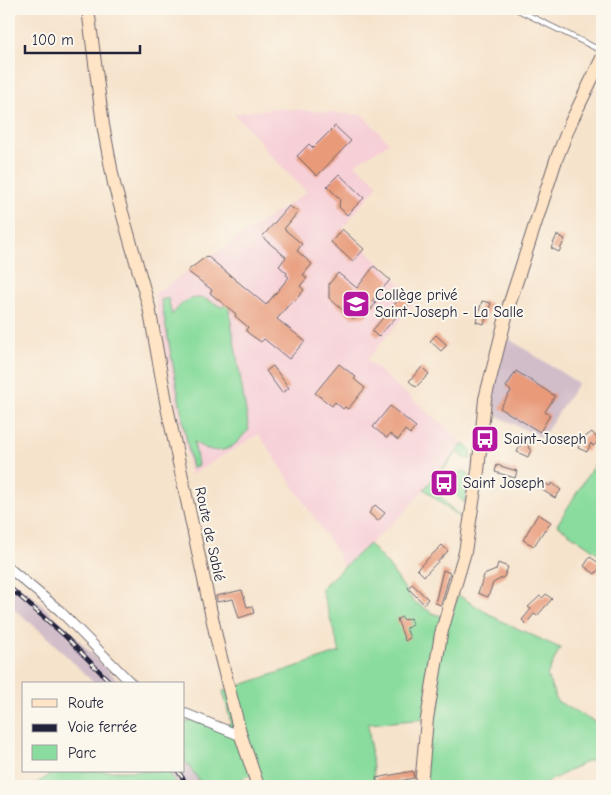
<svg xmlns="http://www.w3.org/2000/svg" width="611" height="795" viewBox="0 0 611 795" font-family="'Comic Neue',sans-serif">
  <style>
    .built { fill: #f6cfd7 }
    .industrial { fill: #d1bdc9 }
    .green { fill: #89dc9d; stroke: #567f6c }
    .building { fill: #e89a79 }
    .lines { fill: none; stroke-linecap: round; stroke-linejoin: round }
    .lane-casing { stroke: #6c666e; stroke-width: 6 }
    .street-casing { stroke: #6c666e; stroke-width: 11 }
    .secondary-casing { stroke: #6c666e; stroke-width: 14 }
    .lane { stroke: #fff; stroke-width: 4.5 }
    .street { stroke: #fff; stroke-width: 9 }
    .secondary { stroke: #ffe4c6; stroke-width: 12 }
    .rail-casing { stroke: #22223b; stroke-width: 4.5 }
    .rail { stroke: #fbf7ec; stroke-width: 2.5; stroke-dasharray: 8; stroke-linecap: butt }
    .labels { text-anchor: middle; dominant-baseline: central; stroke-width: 4; stroke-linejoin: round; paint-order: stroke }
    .poi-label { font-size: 15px; fill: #22223b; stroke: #fbf7ec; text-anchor: start }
    .street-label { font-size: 15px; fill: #22223b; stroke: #fbf7ec }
  </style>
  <rect width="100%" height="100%" fill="#fbf7ec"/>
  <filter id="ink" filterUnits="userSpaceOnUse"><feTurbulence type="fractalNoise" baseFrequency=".02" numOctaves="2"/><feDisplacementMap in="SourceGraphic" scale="10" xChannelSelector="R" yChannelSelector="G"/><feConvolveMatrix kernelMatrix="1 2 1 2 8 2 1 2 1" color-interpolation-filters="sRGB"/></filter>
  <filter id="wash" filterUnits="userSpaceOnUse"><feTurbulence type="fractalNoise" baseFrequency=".0096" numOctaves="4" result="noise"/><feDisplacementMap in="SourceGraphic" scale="20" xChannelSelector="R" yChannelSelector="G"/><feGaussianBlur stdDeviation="1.12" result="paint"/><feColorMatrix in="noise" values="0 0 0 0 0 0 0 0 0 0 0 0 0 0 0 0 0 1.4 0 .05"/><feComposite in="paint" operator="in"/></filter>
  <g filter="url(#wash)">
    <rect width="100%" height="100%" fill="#f6e3cc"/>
    <path class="built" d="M 276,108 L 363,115 L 389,143 L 355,164 L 378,185 L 343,228 L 417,300 L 367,360 L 464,443 L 403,514 L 343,567 L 338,554 L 259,434 L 191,475 L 154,294 L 307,192 L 267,152 L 262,143 L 234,114 Z"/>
    <path class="industrial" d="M 506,337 L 578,383 L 542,438 L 489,412 L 495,375 Z
      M 9,578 L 35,598 L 68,629 L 121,684 L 95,684 L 45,635 L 9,605 Z
      M 184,759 L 203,786 L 178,786 L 168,771 L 184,771 Z"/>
    <path class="green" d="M 168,298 L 172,315 C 187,294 201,294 221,307 L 228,304 L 249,430 C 243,434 241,440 235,444 C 222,455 207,451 194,442 L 198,465 L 192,469 L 161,300 Z
      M 464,443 L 471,450 L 471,459 L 466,459 L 458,452 C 445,467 428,483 446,503 C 451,509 458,513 462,520 L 424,489 Z
      M 602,452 L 602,556 L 557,525 Z
      M 464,471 L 467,472 L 469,476 L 465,503 C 454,495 449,486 457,473 Z
      M 369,544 L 389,566 L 413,601 L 432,613 L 450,619 L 458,595 L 499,620 L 560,648 L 547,675 L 557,701 L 602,726 L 602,773 L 590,760 L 540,786 L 421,786 L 427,719 L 368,724 L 375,786 L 256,786 L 250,775 L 225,786 L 203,786 L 184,759 L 184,723 L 201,716 L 224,726 L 231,723 L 223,691 L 340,652 L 321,588 Z
      M 56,771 L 168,771 L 178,786 L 32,786 Z"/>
    <g id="blocks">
      <path class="building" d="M 335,126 L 351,141 L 317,176 L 297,156 L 309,144 L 313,148 Z
        M 339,174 L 364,198 L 347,215 L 339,207 L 340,199 L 327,186 Z
        M 289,206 L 298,212 L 284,229 L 302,244 L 297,251 L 312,264 L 303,275 L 307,278 L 300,286 L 304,290 L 293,303 L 291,302 L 277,319 L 305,341 L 289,359 L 264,339 L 261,342 L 248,333 L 246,330 L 248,327 L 235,316 L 236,314 L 210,293 L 212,290 L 187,271 L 207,256 L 266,305 L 289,277 L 286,275 L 287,273 L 279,266 L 286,257 L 262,237 Z
        M 342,229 L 364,249 L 353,262 L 331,242 Z
        M 557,235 L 565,239 L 559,252 L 551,248 Z
        M 374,266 L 390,280 L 372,301 L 376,303 L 365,317 L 352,318 L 329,298 L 329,284 L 338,273 L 357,288 Z
        M 403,294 L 411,301 L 378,337 L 372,331 Z
        M 482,301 L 491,303 L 484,324 L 476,322 Z
        M 436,335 L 447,345 L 441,351 L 430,341 Z
        M 339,364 L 356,377 L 354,379 L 365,388 L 348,409 L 345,407 L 343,409 L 335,402 L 332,406 L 315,393 Z
        M 273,366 L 289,388 L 282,393 L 266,371 Z
        M 422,367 L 429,374 L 416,387 L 409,381 Z
        M 516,371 L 555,396 L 545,412 L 550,415 L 540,432 L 500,408 L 511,391 L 506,387 Z
        M 390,406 L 416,427 L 410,434 L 405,430 L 398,440 L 390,434 L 387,438 L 373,427 Z
        M 592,432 L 599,441 L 593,446 L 591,443 L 587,452 L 578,448 L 581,440 Z
        M 525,437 L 532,441 L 528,448 L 531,450 L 528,457 L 517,452 Z
        M 497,465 L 517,471 L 515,478 L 495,472 Z
        M 552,483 L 561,490 L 555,498 L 542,490 L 546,484 L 550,486 Z
        M 375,505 L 385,513 L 378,521 L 369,513 Z
        M 538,514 L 551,522 L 546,530 L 545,529 L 534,546 L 523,540 Z
        M 442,545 L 448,551 L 424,576 L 417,569 Z
        M 590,557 L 602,565 L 595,574 L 584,566 Z
        M 498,563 L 508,567 L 504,577 L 493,583 L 488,597 L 478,593 L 484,575 L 496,570 Z
        M 443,570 L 450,573 L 441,605 L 435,603 Z
        M 412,584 L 428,599 L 424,604 L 408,588 Z
        M 242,590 L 247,607 L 252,606 L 254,613 L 239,618 L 233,599 L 217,602 L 216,596 Z
        M 546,594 L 552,599 L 537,616 L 534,614 L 526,624 L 522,620 L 531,609 L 528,607 L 540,596 L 542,598 Z
        M 402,617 L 404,620 L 410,618 L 413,625 L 406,628 L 410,638 L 405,641 L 397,619 Z
        M 413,771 L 414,778 L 378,785 L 376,778 Z"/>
    </g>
  </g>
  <g filter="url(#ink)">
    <use href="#blocks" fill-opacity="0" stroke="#6c666e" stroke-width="1"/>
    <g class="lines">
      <defs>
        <path id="lane" d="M 516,9 L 602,51"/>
        <path id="street" d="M 9,568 L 59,610 L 132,684
          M 184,713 L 241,736"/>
        <path id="secondary" d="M 88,9 L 103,125 L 114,184 L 149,307 L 167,407 L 219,650 L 241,736 L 258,786
          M 421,786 L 427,719 L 441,634 L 465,552 L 478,471 L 485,399 L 496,356 L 509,305 L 556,160 L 571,122 L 602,58"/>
      </defs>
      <use href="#lane" class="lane-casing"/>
      <use href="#street" class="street-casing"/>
      <use href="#secondary" class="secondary-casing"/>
      <use href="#lane" class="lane"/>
      <use href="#street" class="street"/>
      <use href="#secondary" class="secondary"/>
      <defs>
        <path id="rail" d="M 9,587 L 64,635 L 112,684
          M 178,771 L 188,786"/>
      </defs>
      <use href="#rail" class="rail-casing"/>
      <use href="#rail" class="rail"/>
    </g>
  </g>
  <defs>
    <symbol id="school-square" viewBox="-11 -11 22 22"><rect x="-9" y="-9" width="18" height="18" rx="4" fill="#b5179e" stroke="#fbf7ec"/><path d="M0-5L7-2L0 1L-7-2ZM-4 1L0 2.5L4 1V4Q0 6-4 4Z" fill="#fff"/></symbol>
    <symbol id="bus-square" viewBox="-11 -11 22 22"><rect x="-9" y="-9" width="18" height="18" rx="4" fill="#b5179e" stroke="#fbf7ec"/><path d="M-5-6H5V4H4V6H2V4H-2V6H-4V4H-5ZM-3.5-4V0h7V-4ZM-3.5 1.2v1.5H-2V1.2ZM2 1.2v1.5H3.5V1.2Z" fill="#fff"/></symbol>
  </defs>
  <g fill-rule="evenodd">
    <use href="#school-square" x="340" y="288" width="32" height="32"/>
    <use href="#bus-square" x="469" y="423" width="32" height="32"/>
    <use href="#bus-square" x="428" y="467" width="32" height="32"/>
  </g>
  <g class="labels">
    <g class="poi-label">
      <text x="375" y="295">Collège privé<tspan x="375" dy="17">Saint-Joseph - La Salle</tspan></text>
      <text x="504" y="439">Saint-Joseph</text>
      <text x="463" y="483">Saint Joseph</text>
    </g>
    <g class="street-label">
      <text transform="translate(210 534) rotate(78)">Route de Sablé</text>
    </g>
  </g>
  <rect width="611" height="795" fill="none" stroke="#fbf7ec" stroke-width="30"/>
  <rect x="22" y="682" width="162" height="90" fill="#fbf7ec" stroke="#a4a2a5"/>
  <rect x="32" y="699" width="25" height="8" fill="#ffe4c6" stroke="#a4a2a5"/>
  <text x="68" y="708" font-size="15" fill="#22223b">Route</text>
  <rect x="32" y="724" width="25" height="8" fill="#22223b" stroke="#a4a2a5"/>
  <text x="68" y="732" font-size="15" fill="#22223b">Voie ferrée</text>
  <rect x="32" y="745" width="25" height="15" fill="#89dc9d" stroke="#a4a2a5"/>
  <text x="68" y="758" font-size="15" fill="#22223b">Parc</text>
  <path d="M25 45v8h115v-8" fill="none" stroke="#22223b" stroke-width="2.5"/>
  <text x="32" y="45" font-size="15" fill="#22223b" stroke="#fbf7ec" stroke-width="4" paint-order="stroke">100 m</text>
</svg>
